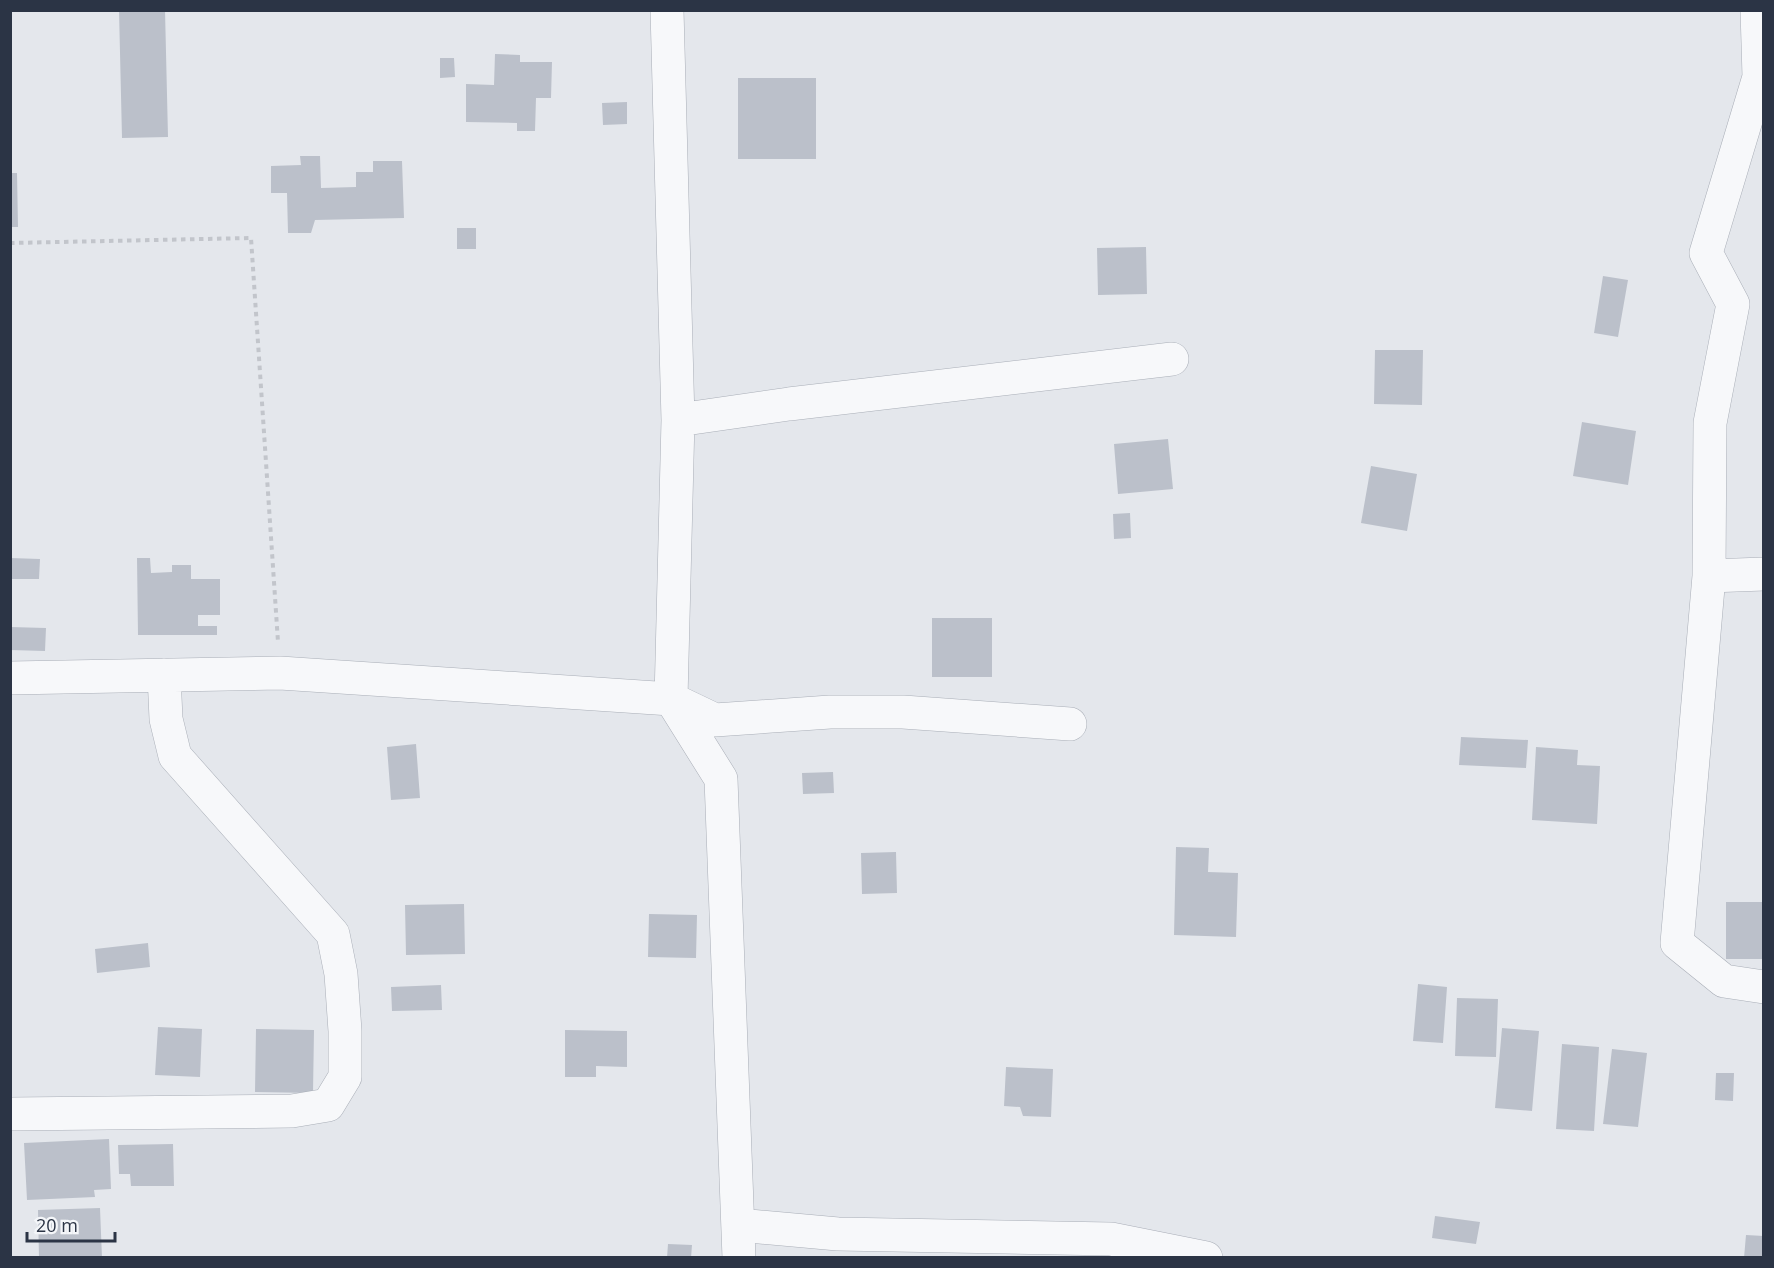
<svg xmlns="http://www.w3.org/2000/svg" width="1774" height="1268" viewBox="0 0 1774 1268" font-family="'Open Sans',sans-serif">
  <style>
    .building { fill: #bbc0ca }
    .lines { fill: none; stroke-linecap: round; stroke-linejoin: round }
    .minor-casing { stroke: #a9aeb7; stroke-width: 34 }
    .path { stroke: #c2c5cb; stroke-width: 4; stroke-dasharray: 4.5 4.5; stroke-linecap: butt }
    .minor { stroke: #f7f8fa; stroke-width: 33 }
  </style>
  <rect width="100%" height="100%" fill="#e4e7ec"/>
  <path class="building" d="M 119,10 L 165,10 L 168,137 L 122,138 Z
    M 495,54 L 520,55 L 520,62 L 552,62 L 551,98 L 536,98 L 535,131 L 517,131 L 517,123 L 466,122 L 466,84 L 494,85 Z
    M 440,58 L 454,58 L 455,77 L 440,78 Z
    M 738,78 L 816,78 L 816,159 L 738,159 Z
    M 627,102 L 627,124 L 603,125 L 602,103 Z
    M 300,156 L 320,156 L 321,188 L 356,187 L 356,172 L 373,172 L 373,161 L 402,161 L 404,218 L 315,220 L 311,233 L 288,233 L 287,193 L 271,193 L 271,166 L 301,165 Z
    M 10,173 L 17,173 L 18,227 L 10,227 Z
    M 457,228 L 476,228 L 476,249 L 457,249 Z
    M 1146,247 L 1147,294 L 1098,295 L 1097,248 Z
    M 1603,276 L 1628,280 L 1618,337 L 1594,333 Z
    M 1375,350 L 1423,350 L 1422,405 L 1374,404 Z
    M 1582,422 L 1636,431 L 1628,485 L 1573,476 Z
    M 1168,439 L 1173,489 L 1118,494 L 1114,444 Z
    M 1371,466 L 1417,474 L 1407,531 L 1361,523 Z
    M 1130,513 L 1131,538 L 1114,539 L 1113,514 Z
    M 10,558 L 40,559 L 39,579 L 10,579 Z
    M 137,558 L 150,558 L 151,573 L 172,572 L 172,565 L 191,565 L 191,579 L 220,579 L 220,615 L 198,615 L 198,626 L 217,626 L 217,635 L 138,635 Z
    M 932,618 L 992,618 L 992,677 L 932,677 Z
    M 10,627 L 46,628 L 45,651 L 10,650 Z
    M 1461,737 L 1528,740 L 1526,768 L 1459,765 Z
    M 416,744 L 420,798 L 391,800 L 387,747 Z
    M 1536,747 L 1578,750 L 1577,765 L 1600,766 L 1597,824 L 1532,820 Z
    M 833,772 L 834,793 L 803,794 L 802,773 Z
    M 1176,847 L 1209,848 L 1208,872 L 1238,873 L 1236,937 L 1174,935 Z
    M 896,852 L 897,893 L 862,894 L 861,853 Z
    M 1726,902 L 1764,902 L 1764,959 L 1726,959 Z
    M 464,904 L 465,954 L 406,955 L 405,905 Z
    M 649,914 L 697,915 L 696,958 L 648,957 Z
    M 148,943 L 150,967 L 97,973 L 95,949 Z
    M 1418,984 L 1447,987 L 1443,1043 L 1413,1041 Z
    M 441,985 L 442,1010 L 392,1011 L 391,987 Z
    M 1457,998 L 1498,999 L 1496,1057 L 1455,1056 Z
    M 158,1027 L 202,1029 L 200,1077 L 155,1075 Z
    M 1502,1028 L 1539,1031 L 1532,1111 L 1495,1108 Z
    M 256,1029 L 314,1030 L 313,1093 L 255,1092 Z
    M 565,1030 L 627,1031 L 627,1067 L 596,1066 L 596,1077 L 565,1077 Z
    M 1562,1044 L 1599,1047 L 1594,1131 L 1556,1129 Z
    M 1612,1049 L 1647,1053 L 1638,1127 L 1603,1124 Z
    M 1006,1067 L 1053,1069 L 1051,1117 L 1023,1116 L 1020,1107 L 1004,1106 Z
    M 1716,1073 L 1734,1073 L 1733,1101 L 1715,1100 Z
    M 109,1139 L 111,1189 L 94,1190 L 95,1197 L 27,1200 L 24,1143 Z
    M 173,1144 L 174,1186 L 131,1186 L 130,1174 L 119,1174 L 118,1145 Z
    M 100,1208 L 102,1258 L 39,1258 L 38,1210 Z
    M 1435,1216 L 1480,1222 L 1476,1244 L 1432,1238 Z
    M 1746,1235 L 1764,1236 L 1764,1258 L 1744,1258 Z
    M 668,1244 L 692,1245 L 691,1258 L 667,1258 Z"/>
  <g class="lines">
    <defs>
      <path id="minor" d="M 667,10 L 678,420 L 671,699 L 721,779 L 739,1258
        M 1757,10 L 1759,77 L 1706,253 L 1733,304 L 1710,423 L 1709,576 L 1677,943 L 1724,981 L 1764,987
        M 678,420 L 789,404 L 1172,359
        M 1709,576 L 1764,574
        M 10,678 L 280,673 L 671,699 L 715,720 L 830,712 L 903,712 L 1070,724
        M 10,1114 L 292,1111 L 328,1105 L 345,1077 L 345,1031 L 341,974 L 333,934 L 175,756 L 166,719 L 164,675
        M 738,1225 L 838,1234 L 1111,1239 L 1206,1258"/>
    </defs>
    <use href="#minor" class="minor-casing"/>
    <path class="path" d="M 10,243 L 251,238 L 278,642"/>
    <use href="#minor" class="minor"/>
  </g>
  <rect width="1774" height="1268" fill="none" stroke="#2b3445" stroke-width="24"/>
  <path d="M27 1232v9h88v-9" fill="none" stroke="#2b3445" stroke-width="3"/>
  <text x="36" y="1232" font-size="18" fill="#2b3445" stroke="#f4f6f9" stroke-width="4.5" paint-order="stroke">20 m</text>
</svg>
